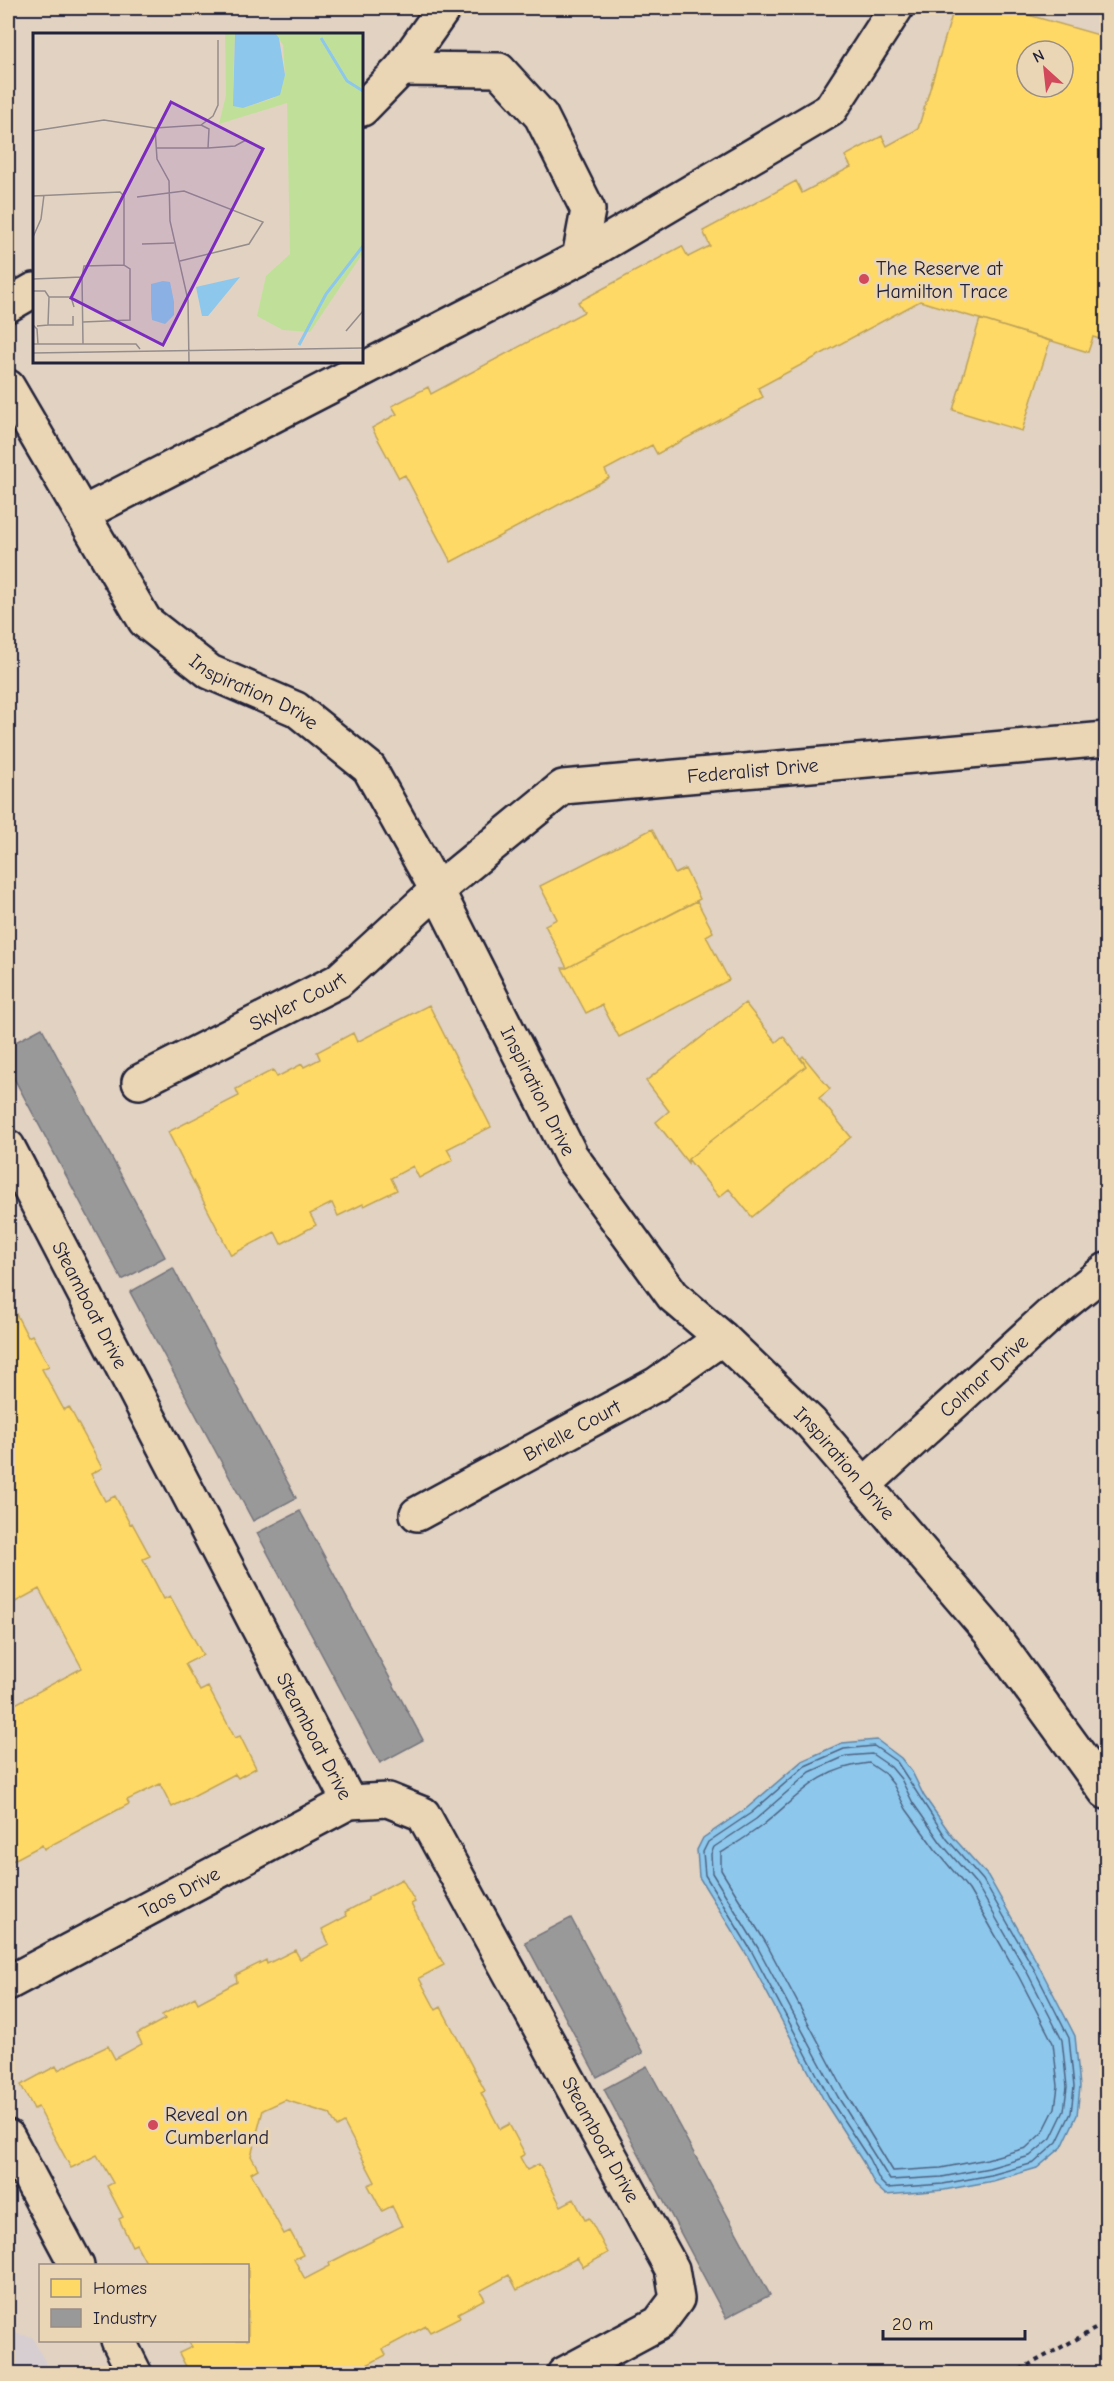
<svg xmlns="http://www.w3.org/2000/svg" width="1114" height="2381" viewBox="0 0 1114 2381" font-family="'Comic Neue',sans-serif">
  <style>
    .built { fill: #d7ced2 }
    .water { fill: #8dc7ec; stroke: #6285a5; stroke-width: 1.5 }
    .homes { fill: #ffd966; stroke: #bda259; stroke-width: 1.5; fill-rule: evenodd }
    .industry { fill: #999; stroke: #75757d; stroke-width: 1.5 }
    .lines { fill: none; stroke-linecap: round; stroke-linejoin: round }
    .shore { stroke: #4d6482; stroke-width: 1.5 }
    .minor-casing { stroke: #22223b; stroke-width: 38 }
    .path { stroke: #22223b; stroke-width: 4; stroke-dasharray: 4.5 4.5; stroke-linecap: butt }
    .minor { stroke: #ead5b4; stroke-width: 33 }
    .poi-dot { fill: #d1495b; stroke: #ead5b4; stroke-width: 2 }
    .labels { text-anchor: middle; dominant-baseline: central; stroke-width: 6; stroke-linejoin: round; paint-order: stroke }
    .poi-label { font-size: 20px; fill: #22223b; stroke: #ead5b4; text-anchor: start }
    .street-label { font-size: 20px; fill: #22223b; stroke: #ead5b4 }
    .inset-river { fill: none; stroke: #8dc7ec; stroke-width: 3 }
    .inset-road { fill: none; stroke: #958c8c; stroke-width: 1.5 }
    .view { fill: #7b2cbf; fill-opacity: 0.15; stroke: #7b2cbf; stroke-width: 3 }
    .inset-edge { fill: none; stroke: #22223b; stroke-width: 3 }
  </style>
  <rect width="100%" height="100%" fill="#e1d2c2"/>
  <filter id="ink" filterUnits="userSpaceOnUse"><feTurbulence type="fractalNoise" baseFrequency=".0167" numOctaves="2"/><feDisplacementMap in="SourceGraphic" scale="12" xChannelSelector="R" yChannelSelector="G"/><feConvolveMatrix kernelMatrix="1 2 1 2 8 2 1 2 1" color-interpolation-filters="sRGB"/></filter>
  <g filter="url(#ink)">
    <path class="built" d="M 8,2332 L 32,2337 L 51,2373 L 8,2373 Z"/>
    <path class="water" d="M 877,1740 L 901,1758 L 912,1772 L 924,1796 L 952,1836 L 988,1876 L 1039,1966 L 1075,2036 L 1080,2087 L 1077,2115 L 1062,2147 L 1037,2168 L 993,2181 L 944,2190 L 886,2195 L 875,2185 L 863,2162 L 826,2104 L 747,1955 L 699,1877 L 697,1850 L 703,1838 L 747,1808 L 802,1761 L 842,1743 Z"/>
    <path class="homes" d="M 954,8 L 1004,8 L 1106,37 L 1106,341 L 1093,337 L 1088,352 L 920,301 L 758,388 L 763,397 L 657,454 L 652,445 L 605,470 L 609,478 L 451,562 L 405,475 L 399,478 L 372,428 L 397,414 L 392,406 L 428,387 L 431,394 L 584,312 L 578,302 L 682,246 L 688,257 L 710,246 L 703,231 L 796,181 L 802,193 L 851,167 L 845,156 L 882,136 L 887,146 L 918,129 ZM 1027,51 L 1063,51 L 1063,87 L 1027,87 Z
      M 980,319 L 1050,341 L 1022,431 L 953,410 Z
      M 652,829 L 675,874 L 685,869 L 700,899 L 567,968 L 545,925 L 557,919 L 540,886 Z
      M 697,901 L 713,932 L 706,936 L 729,980 L 619,1037 L 602,1005 L 586,1013 L 562,968 L 567,968 Z
      M 745,1003 L 776,1042 L 783,1036 L 806,1066 L 688,1159 L 688,1163 L 656,1122 L 669,1111 L 646,1081 Z
      M 429,1005 L 491,1127 L 447,1149 L 453,1160 L 419,1178 L 413,1166 L 391,1178 L 397,1190 L 364,1206 L 363,1204 L 338,1216 L 332,1203 L 310,1214 L 316,1225 L 281,1244 L 275,1232 L 231,1255 L 168,1132 L 239,1096 L 236,1089 L 273,1070 L 277,1077 L 302,1064 L 304,1067 L 320,1059 L 317,1052 L 353,1033 L 357,1042 Z
      M 803,1056 L 830,1089 L 819,1098 L 851,1137 L 752,1217 L 729,1189 L 719,1197 L 688,1159 L 806,1066 L 801,1058 Z
      M 14,1310 L 28,1337 L 32,1335 L 49,1366 L 42,1369 L 64,1410 L 69,1407 L 102,1468 L 91,1474 L 105,1501 L 115,1496 L 130,1524 L 132,1523 L 150,1556 L 143,1559 L 164,1599 L 170,1596 L 203,1655 L 185,1664 L 200,1691 L 208,1687 L 235,1738 L 240,1736 L 256,1768 L 238,1778 L 235,1774 L 172,1807 L 160,1784 L 127,1800 L 129,1804 L 44,1849 L 42,1845 L 8,1863 L 8,1706 L 10,1707 L 82,1668 L 39,1589 L 8,1606 L 8,1314 Z
      M 402,1879 L 415,1902 L 411,1904 L 444,1965 L 419,1978 L 436,2010 L 441,2007 L 485,2091 L 481,2093 L 500,2129 L 509,2124 L 525,2154 L 520,2157 L 527,2170 L 539,2164 L 561,2206 L 574,2199 L 585,2220 L 589,2218 L 608,2253 L 583,2267 L 577,2258 L 517,2290 L 509,2275 L 480,2291 L 485,2299 L 458,2313 L 460,2317 L 430,2332 L 426,2326 L 383,2349 L 386,2355 L 350,2374 L 190,2374 L 179,2353 L 192,2347 L 188,2341 L 184,2343 L 183,2340 L 248,2340 L 248,2266 L 148,2266 L 136,2244 L 132,2246 L 119,2219 L 123,2217 L 107,2186 L 113,2183 L 97,2155 L 71,2168 L 38,2107 L 34,2109 L 21,2085 L 56,2066 L 58,2070 L 108,2046 L 115,2059 L 142,2044 L 137,2034 L 165,2019 L 162,2015 L 195,1997 L 198,2003 L 237,1982 L 236,1975 L 266,1960 L 267,1964 L 295,1950 L 300,1959 L 329,1944 L 322,1929 L 347,1916 L 345,1912 L 368,1900 L 368,1897 ZM 285,2100 L 330,2114 L 337,2127 L 344,2123 L 375,2182 L 368,2185 L 382,2211 L 392,2206 L 402,2226 L 329,2263 L 330,2266 L 305,2279 L 294,2259 L 303,2255 L 290,2231 L 284,2234 L 251,2173 L 258,2169 L 251,2156 L 263,2110 Z"/>
    <path class="industry" d="M 42,1028 L 165,1257 L 122,1280 L 8,1067 L 8,1046 Z
      M 173,1268 L 296,1498 L 253,1521 L 130,1292 Z
      M 300,1511 L 423,1740 L 380,1763 L 257,1533 Z
      M 571,1918 L 643,2053 L 597,2077 L 525,1942 Z
      M 647,2066 L 770,2295 L 726,2318 L 604,2089 Z"/>
    <g class="lines">
      <path class="shore" d="M 874,1746 L 897,1762 L 947,1839 L 983,1880 L 1034,1969 L 1069,2038 L 1074,2087 L 1071,2113 L 1057,2142 L 1034,2163 L 991,2175 L 943,2184 L 887,2188 L 880,2181 L 869,2159 L 831,2101 L 752,1952 L 705,1875 L 703,1852 L 708,1842 L 751,1813 L 805,1766 L 844,1749 Z
        M 872,1754 L 891,1767 L 901,1779 L 913,1803 L 941,1843 L 977,1885 L 1027,1972 L 1062,2040 L 1067,2087 L 1064,2111 L 1051,2138 L 1030,2156 L 989,2168 L 942,2177 L 890,2180 L 838,2097 L 758,1948 L 712,1873 L 711,1854 L 714,1847 L 756,1819 L 810,1772 L 846,1756 Z
        M 869,1763 L 885,1774 L 893,1784 L 906,1809 L 935,1849 L 969,1890 L 989,1924 L 1019,1977 L 1053,2043 L 1058,2086 L 1055,2108 L 1043,2132 L 1026,2148 L 987,2159 L 941,2168 L 893,2171 L 845,2092 L 766,1943 L 721,1870 L 721,1853 C 735,1844 750,1835 763,1825 C 800,1795 819,1768 869,1763 Z"/>
      <defs>
        <g id="minor">
          <path d="M 362,109 L 401,69 L 444,8"/>
          <path d="M 579,258 L 830,110 L 896,8"/>
          <path d="M 8,305 L 34,290"/>
          <path id="s1" d="M 8,387 L 145,621 L 210,672 L 296,709 L 369,768 L 437,890 L 571,1156 L 673,1296 L 722,1338 L 811,1423 L 990,1632 L 1106,1792"/>
          <path d="M 82,514 L 579,258 L 588,210 L 541,116 L 499,70 L 401,69"/>
          <path id="s2" d="M 139,1082 L 338,981 L 437,890 L 563,787 L 1106,739"/>
          <path id="s3" d="M 8,1147 L 349,1802 L 388,1800 L 423,1814 L 672,2269 L 677,2299 L 659,2323 L 564,2374"/>
          <path id="s4" d="M 864,1485 L 1050,1315 L 1106,1270"/>
          <path id="s5" d="M 417,1514 L 657,1384 L 722,1338"/>
          <path id="s6" d="M 8,1983 L 349,1802"/>
          <path d="M 8,2137 L 77,2266"/>
          <path d="M 118,2340 L 135,2374"/>
        </g>
      </defs>
      <use href="#minor" class="minor-casing"/>
      <path class="path" d="M 1012,2374 L 1106,2323"/>
      <use href="#minor" class="minor"/>
    </g>
  </g>
  <g class="poi-dot">
    <circle cx="864" cy="279" r="6"/>
    <circle cx="153" cy="2125" r="6"/>
  </g>
  <g class="labels">
    <g class="poi-label">
      <text x="876" y="268">The Reserve at<tspan x="876" dy="23">Hamilton Trace</tspan></text>
      <text x="165" y="2114">Reveal on<tspan x="165" dy="23">Cumberland</tspan></text>
    </g>
    <g class="street-label">
      <text stroke="none"><textPath href="#s1" startOffset="402">Inspiration Drive</textPath></text>
      <text stroke="none"><textPath href="#s2" startOffset="711">Federalist Drive</textPath></text>
      <text stroke="none"><textPath href="#s2" startOffset="178">Skyler Court</textPath></text>
      <text stroke="none"><textPath href="#s1" startOffset="906">Inspiration Drive</textPath></text>
      <text stroke="none"><textPath href="#s3" startOffset="178">Steamboat Drive</textPath></text>
      <text stroke="none"><textPath href="#s4" startOffset="162">Colmar Drive</textPath></text>
      <text stroke="none"><textPath href="#s5" startOffset="176">Brielle Court</textPath></text>
      <text stroke="none"><textPath href="#s1" startOffset="1392">Inspiration Drive</textPath></text>
      <text stroke="none"><textPath href="#s3" startOffset="664">Steamboat Drive</textPath></text>
      <text stroke="none"><textPath href="#s6" startOffset="194">Taos Drive</textPath></text>
      <text stroke="none"><textPath href="#s3" startOffset="1186">Steamboat Drive</textPath></text>
    </g>
  </g>
  <g transform="translate(33 33)">
    <rect width="330" height="330" fill="#e1d2c2"/>
    <path d="M 192,0 L 202,0 L 200,55 L 210,75 L 241,65 L 252,42 L 250,12 L 242,0 L 330,0 L 330,220 L 277,299 L 250,297 L 224,283 L 233,243 L 257,221 L 254,70 L 186,91 L 193,62 Z" fill="#c0e099"/>
    <path d="M 202,0 L 242,0 L 246,5 L 252,42 L 247,62 L 210,75 L 200,73 ZM 207,244 L 175,283 L 169,283 L 163,254 ZM 130,248 L 137,249 L 141,269 L 141,282 L 132,291 L 119,287 L 118,277 L 118,251 Z" fill="#8dc7ec"/>
    <path class="inset-river" d="M 288,5 L 314,48 L 330,58M 266,312 L 293,261 L 330,213"/>
    <path class="inset-road" d="M 122,95 L 124,126 L 136,148 L 137,188 L 155,267 L 156,330M 0,98 L 71,87 L 122,95 L 168,92 L 180,83 L 185,72 L 185,7M 123,115 L 175,115 L 176,96 L 168,92M 175,115 L 202,113 L 213,107M 0,163 L 87,159 L 91,163 L 91,232 L 97,236 L 97,287 L 50,289M 104,164 L 151,158 L 230,189 L 216,211 L 147,228M 0,204 L 8,186 L 11,162M 109,211 L 141,210M 49,244 L 50,311M 0,246 L 49,244 L 51,233 L 91,232M 0,258 L 12,258 L 16,264 L 15,292 L 4,293M 16,264 L 38,264 L 41,274M 0,292 L 4,296 L 5,311M 15,292 L 40,292 L 40,283M 313,298 L 330,278M 0,311 L 103,311 L 107,316M 0,320 L 330,315"/>
    <path class="view" d="M 138,69 L 230,116 L 130,312 L 38,265 Z"/>
    <rect width="330" height="330" class="inset-edge"/>
  </g>
  <rect width="1114" height="2381" fill="none" stroke="#ead5b4" stroke-width="30"/>
  <rect x="15" y="15" width="1084" height="2351" fill="none" stroke="#22223b" stroke-width="2" filter="url(#ink)"/>
  <rect x="39" y="2264" width="210" height="78" fill="#ead5b4" stroke="#9a8d84" stroke-width="1.5"/>
  <rect x="51" y="2279" width="30" height="18" fill="#ffd966" stroke="#9a8d84" stroke-width="1.5"/>
  <text x="93" y="2294" font-size="18" fill="#22223b">Homes</text>
  <rect x="51" y="2309" width="30" height="18" fill="#999999" stroke="#9a8d84" stroke-width="1.5"/>
  <text x="93" y="2324" font-size="18" fill="#22223b">Industry</text>
  <g transform="translate(1045 69) rotate(333)"><circle r="28" fill="#ead5b4" stroke="#9a8d84" stroke-width="1.5"/>
  <path d="M0-4.5L10 22L0 15L-10 22Z" fill="#d1495b"/>
  <text y="-9" font-size="16" font-weight="bold" text-anchor="middle" fill="#22223b">N</text>
  </g>
  <path d="M883 2330v9h142v-9" fill="none" stroke="#22223b" stroke-width="3"/>
  <text x="892" y="2330" font-size="18" fill="#22223b" stroke="#ead5b4" stroke-width="4.5" paint-order="stroke">20 m</text>
</svg>
